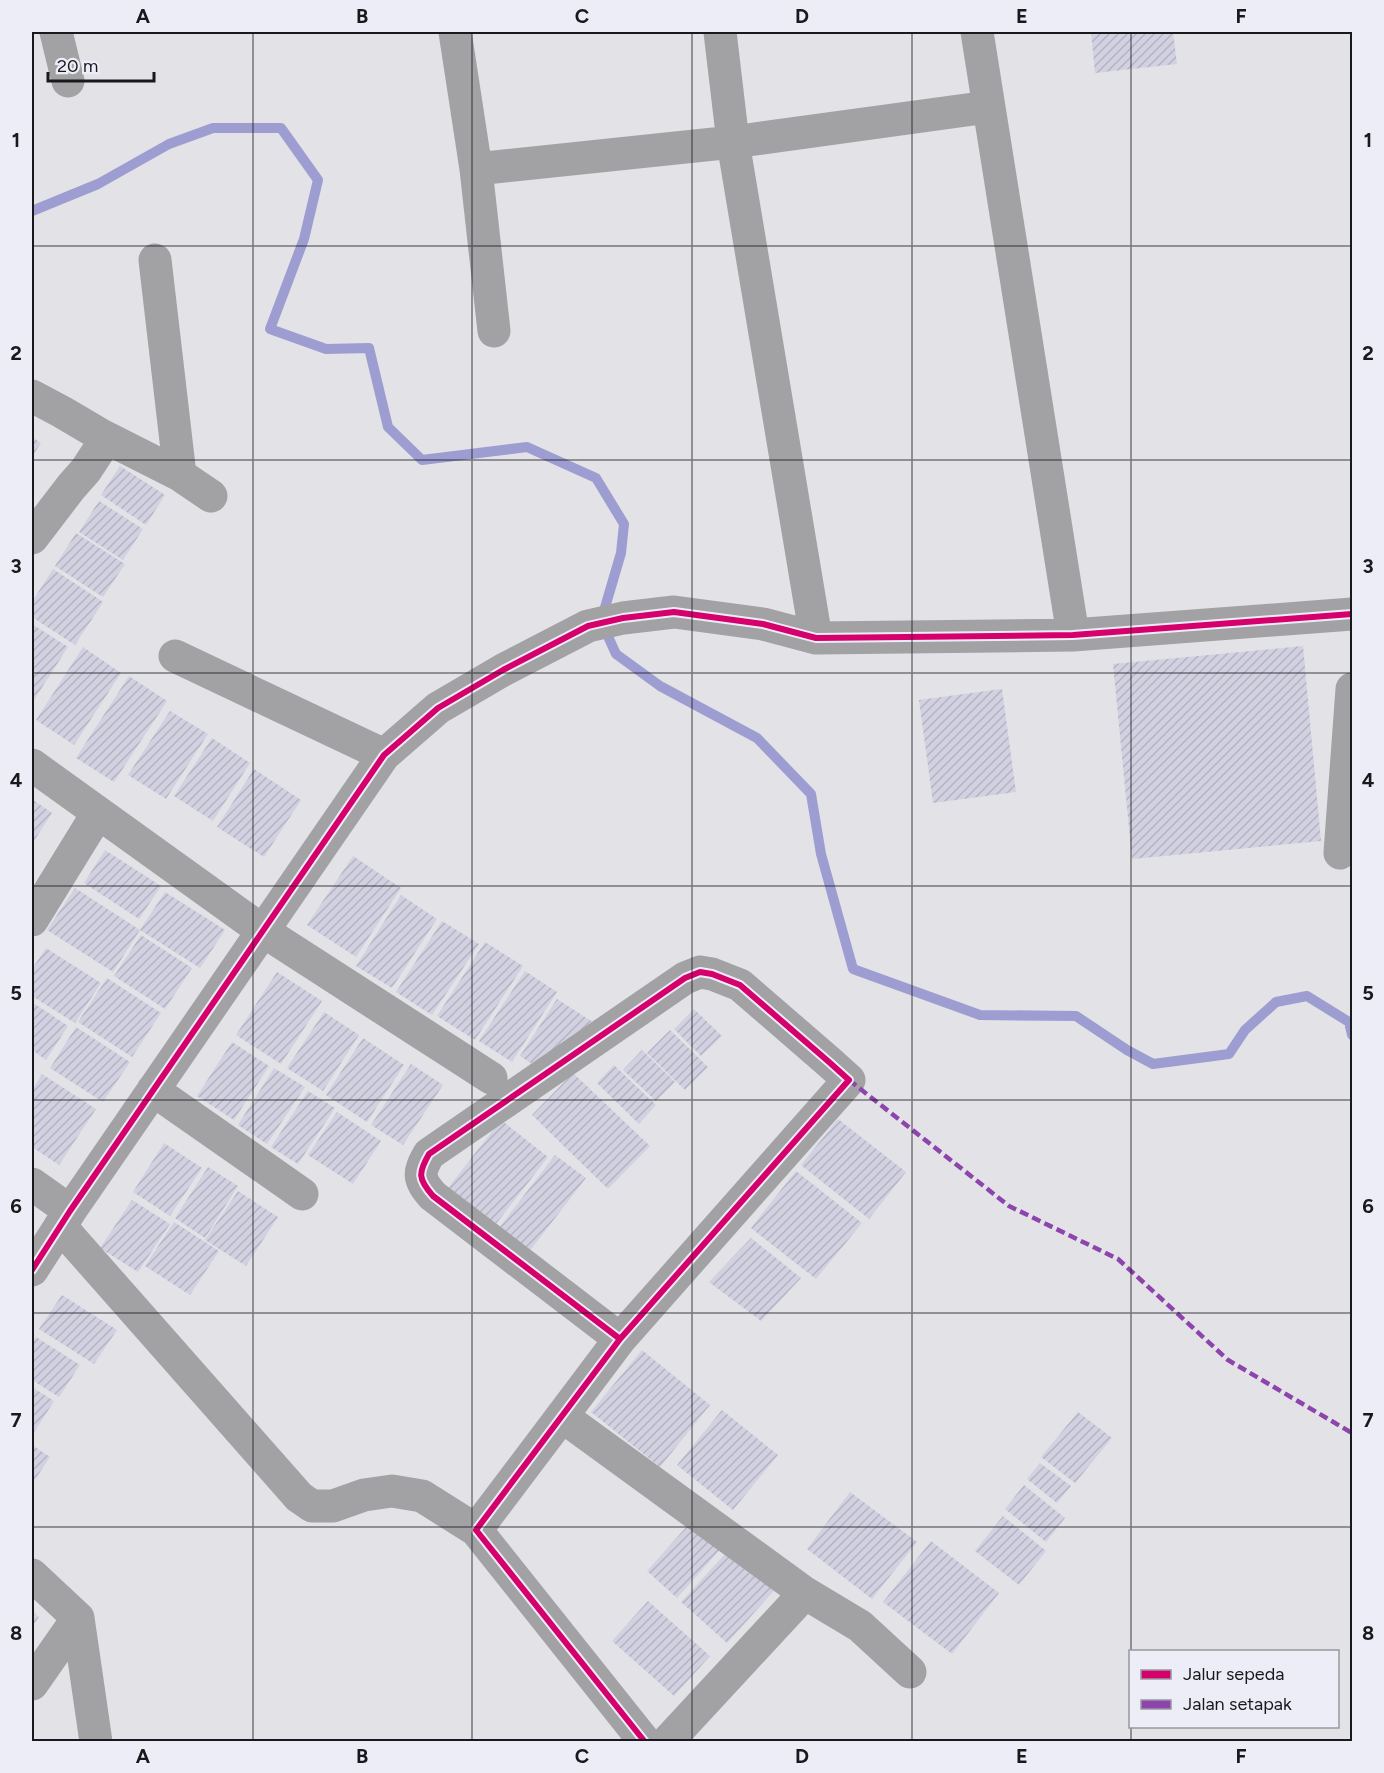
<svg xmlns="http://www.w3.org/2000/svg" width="1384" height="1773" viewBox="0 0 1384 1773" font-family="Figtree,sans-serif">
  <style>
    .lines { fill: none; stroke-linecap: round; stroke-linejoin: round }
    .stream { stroke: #9e9dd1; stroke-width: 10 }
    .building { fill: url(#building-hatch) }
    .street { stroke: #a2a2a5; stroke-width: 33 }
    .quiet { stroke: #8e44ad; stroke-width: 4.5; stroke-dasharray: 9 4.5; stroke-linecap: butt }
    .cycleway-casing { stroke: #ecedf7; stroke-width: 10 }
    .cycleway { stroke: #d6006c; stroke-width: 6 }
    .grid { fill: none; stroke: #19191d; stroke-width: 1.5; stroke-opacity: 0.55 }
    .neatline { fill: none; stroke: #19191d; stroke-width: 2 }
    .grid-label { font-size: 20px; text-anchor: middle; font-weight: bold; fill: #19191d }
  </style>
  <defs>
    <pattern id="building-hatch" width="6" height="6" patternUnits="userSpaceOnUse" patternTransform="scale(1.5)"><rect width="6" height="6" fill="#d1d1e2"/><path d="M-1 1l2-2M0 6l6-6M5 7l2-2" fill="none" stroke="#b3b3c1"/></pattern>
  </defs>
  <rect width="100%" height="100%" fill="#e2e2e7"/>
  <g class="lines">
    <path class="stream" d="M 32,211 L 98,184 L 169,144 L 213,128 L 281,128 L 318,180 L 304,239 L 270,329 L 326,349 L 369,348 L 388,427 L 422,460 L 527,447 L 596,478 L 624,524 L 621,553 L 601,621 L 616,654 L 660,686 L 757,738 L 811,794 L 821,854 L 853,969 L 980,1015 L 1076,1016 L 1127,1050 L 1153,1064 L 1229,1054 L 1245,1030 L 1276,1002 L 1307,996 L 1349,1022 L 1352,1035"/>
  </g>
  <path class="building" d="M 1091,32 L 1173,32 L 1177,64 L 1095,73 Z
    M 32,437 L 41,443 L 32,457 Z
    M 120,466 L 165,495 L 146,525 L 101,495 Z
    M 99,501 L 143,529 L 123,560 L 79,532 Z
    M 76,533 L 125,564 L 103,597 L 55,566 Z
    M 53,569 L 103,602 L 75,645 L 32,617 L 32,602 Z
    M 32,624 L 68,647 L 32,703 Z
    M 1303,646 L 1321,841 L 1132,859 L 1113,664 Z
    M 83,647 L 121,673 L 74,745 L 36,720 Z
    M 129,676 L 167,701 L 114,782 L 76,758 Z
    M 1002,689 L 1016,792 L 933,803 L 919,700 Z
    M 170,711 L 208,734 L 166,799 L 128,775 Z
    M 212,738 L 250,763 L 213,821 L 174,796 Z
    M 254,769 L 301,800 L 264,857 L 217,827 Z
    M 32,799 L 52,813 L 32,844 Z
    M 105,850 L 161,886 L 139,919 L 84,883 Z
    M 353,856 L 401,888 L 356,957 L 307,925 Z
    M 75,888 L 140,930 L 113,972 L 47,930 Z
    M 165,892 L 225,930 L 200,968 L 140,930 Z
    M 401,895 L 437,919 L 392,988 L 356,966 Z
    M 442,921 L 479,944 L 432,1015 L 396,992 Z
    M 141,935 L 192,968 L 165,1009 L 114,976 Z
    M 485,942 L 523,966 L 475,1040 L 437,1016 Z
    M 46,948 L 101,983 L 75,1023 L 32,996 L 32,969 Z
    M 525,971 L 557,992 L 512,1062 L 479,1041 Z
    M 277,972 L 322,1001 L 281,1064 L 236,1035 Z
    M 107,978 L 161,1013 L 132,1057 L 78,1022 Z
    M 557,999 L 596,1024 L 532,1064 L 520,1056 Z
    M 32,1002 L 68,1026 L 46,1060 L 32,1050 Z
    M 694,1009 L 722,1036 L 701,1056 L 674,1029 Z
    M 324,1012 L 359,1035 L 323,1091 L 287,1068 Z
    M 76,1027 L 130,1062 L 103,1102 L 50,1068 Z
    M 670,1030 L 708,1067 L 685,1090 L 647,1053 Z
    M 363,1038 L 404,1065 L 367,1122 L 326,1095 Z
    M 232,1042 L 269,1066 L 234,1120 L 197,1096 Z
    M 642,1050 L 675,1082 L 656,1101 L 623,1070 Z
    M 411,1064 L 443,1085 L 403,1145 L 371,1125 Z
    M 614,1065 L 656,1105 L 639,1124 L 597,1083 Z
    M 274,1068 L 305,1087 L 267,1144 L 238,1125 Z
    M 573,1073 L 650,1146 L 608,1189 L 532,1115 Z
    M 42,1074 L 96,1109 L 59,1165 L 32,1147 L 32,1091 Z
    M 308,1091 L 335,1108 L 298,1164 L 271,1147 Z
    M 337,1112 L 381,1141 L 353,1184 L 308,1155 Z
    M 838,1119 L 906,1172 L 869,1219 L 801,1165 Z
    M 501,1120 L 548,1157 L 496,1224 L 448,1188 Z
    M 164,1143 L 202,1168 L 170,1216 L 133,1192 Z
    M 555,1155 L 586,1178 L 525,1257 L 495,1233 Z
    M 208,1167 L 238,1186 L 205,1238 L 175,1218 Z
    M 796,1171 L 862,1223 L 816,1279 L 751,1228 Z
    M 238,1191 L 278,1217 L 246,1266 L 205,1240 Z
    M 132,1200 L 170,1224 L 138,1272 L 100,1248 Z
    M 174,1222 L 219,1251 L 190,1295 L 145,1266 Z
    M 751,1238 L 801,1278 L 761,1321 L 709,1282 Z
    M 62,1295 L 117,1330 L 94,1364 L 39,1329 Z
    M 36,1337 L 80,1365 L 59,1397 L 32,1380 L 32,1344 Z
    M 642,1350 L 710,1405 L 660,1467 L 591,1412 Z
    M 32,1387 L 54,1401 L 32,1436 Z
    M 722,1410 L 778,1455 L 733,1510 L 677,1465 Z
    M 1078,1412 L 1112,1438 L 1075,1483 L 1041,1457 Z
    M 32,1445 L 50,1457 L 32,1484 Z
    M 1040,1463 L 1071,1486 L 1057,1503 L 1027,1479 Z
    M 1024,1485 L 1065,1518 L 1046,1542 L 1005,1509 Z
    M 850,1492 L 917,1542 L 872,1599 L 807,1549 Z
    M 696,1516 L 726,1543 L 677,1598 L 647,1571 Z
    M 1003,1516 L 1046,1551 L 1019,1585 L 975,1551 Z
    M 931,1541 L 999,1593 L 952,1654 L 883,1602 Z
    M 735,1543 L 780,1584 L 727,1643 L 681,1602 Z
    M 648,1601 L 710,1656 L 674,1696 L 612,1641 Z
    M 32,1611 L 39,1617 L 32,1627 Z"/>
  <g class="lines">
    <path class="street" d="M 56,32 L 68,81
      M 455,32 L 476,169 L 733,142 L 988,107
      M 720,32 L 733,142 L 816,638
      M 977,32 L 1073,635
      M 476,169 L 494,331
      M 155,260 L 180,475
      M 32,396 L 62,412 L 101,435 L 99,450 L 86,470 L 71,487 L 32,538
      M 101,435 L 180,475 L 211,496
      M 175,656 L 384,755
      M 32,765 L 263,931 L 491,1078
      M 1340,853 L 1352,689
      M 32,920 L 98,813
      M 153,1090 L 302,1194
      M 32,1184 L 70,1211
      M 60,1226 L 299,1497 L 312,1506 L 333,1506 L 364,1495 L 392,1491 L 422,1496 L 476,1530
      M 32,1270 L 70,1211 L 384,755 L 438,708 L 503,670 L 588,626 L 623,618 L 674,612 L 763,624 L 816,638 L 1073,635 L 1352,614
      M 620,1339 L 433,1196 C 418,1179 418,1173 429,1154 L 685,978 L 700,972 L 712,974 L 740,985 L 829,1062 L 849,1080 L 620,1339 L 476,1530 L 645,1742
      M 563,1417 L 805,1593 L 860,1626 L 910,1672
      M 32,1575 L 78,1618 L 96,1742
      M 32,1684 L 78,1618
      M 667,1742 L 805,1593"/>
    <path class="quiet" d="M 849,1080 L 1009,1206 L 1118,1259 L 1228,1360 L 1352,1433"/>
    <defs>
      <path id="cycleway" d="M 32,1270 L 70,1211 L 384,755 L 438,708 L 503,670 L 588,626 L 623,618 L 674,612 L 763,624 L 816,638 L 1073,635 L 1352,614
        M 620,1339 L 433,1196 C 418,1179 418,1173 429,1154 L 685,978 L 700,972 L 712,974 L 740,985 L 829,1062 L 849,1080 L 620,1339 L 476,1530 L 645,1742"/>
    </defs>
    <use href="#cycleway" class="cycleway-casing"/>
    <use href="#cycleway" class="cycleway"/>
  </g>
  <path class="grid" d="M 253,32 L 253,1742M 472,32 L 472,1742M 692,32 L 692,1742M 912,32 L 912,1742M 1131,32 L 1131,1652M 32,246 L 1352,246M 32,460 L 1352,460M 32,673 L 1352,673M 32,886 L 1352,886M 32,1100 L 1352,1100M 32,1313 L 1352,1313M 32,1527 L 1352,1527M 1131,1726 L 1131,1742"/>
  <rect width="1384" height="1773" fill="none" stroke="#ecedf7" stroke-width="66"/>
  <rect x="1129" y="1650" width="210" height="78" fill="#ecedf7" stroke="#9898a0" stroke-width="1.5"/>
  <rect x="1141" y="1670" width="30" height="9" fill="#d6006c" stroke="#9898a0" stroke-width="1.5"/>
  <text x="1183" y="1680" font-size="18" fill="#19191d">Jalur sepeda</text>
  <rect x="1141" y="1700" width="30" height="9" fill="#8e44ad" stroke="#9898a0" stroke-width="1.5"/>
  <text x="1183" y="1710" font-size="18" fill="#19191d">Jalan setapak</text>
  <path d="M48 72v9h106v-9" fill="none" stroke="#19191d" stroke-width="3"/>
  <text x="57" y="72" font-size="18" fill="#19191d" stroke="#ecedf7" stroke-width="4.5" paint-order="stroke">20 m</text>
  <rect x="33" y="33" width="1318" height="1707" class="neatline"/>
  <g class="grid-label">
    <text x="143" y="23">A</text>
    <text x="362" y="23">B</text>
    <text x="582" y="23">C</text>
    <text x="802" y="23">D</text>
    <text x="1022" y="23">E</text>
    <text x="1241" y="23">F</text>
    <text x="16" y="147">1</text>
    <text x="1368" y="147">1</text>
    <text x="16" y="360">2</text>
    <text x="1368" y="360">2</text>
    <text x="16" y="573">3</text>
    <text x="1368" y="573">3</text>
    <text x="16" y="787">4</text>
    <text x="1368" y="787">4</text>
    <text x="16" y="1000">5</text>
    <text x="1368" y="1000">5</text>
    <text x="16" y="1213">6</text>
    <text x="1368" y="1213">6</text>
    <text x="16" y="1427">7</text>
    <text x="1368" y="1427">7</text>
    <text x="16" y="1640">8</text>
    <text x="1368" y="1640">8</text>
    <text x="143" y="1763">A</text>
    <text x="362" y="1763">B</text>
    <text x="582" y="1763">C</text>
    <text x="802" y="1763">D</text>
    <text x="1022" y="1763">E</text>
    <text x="1241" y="1763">F</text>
  </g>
</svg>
